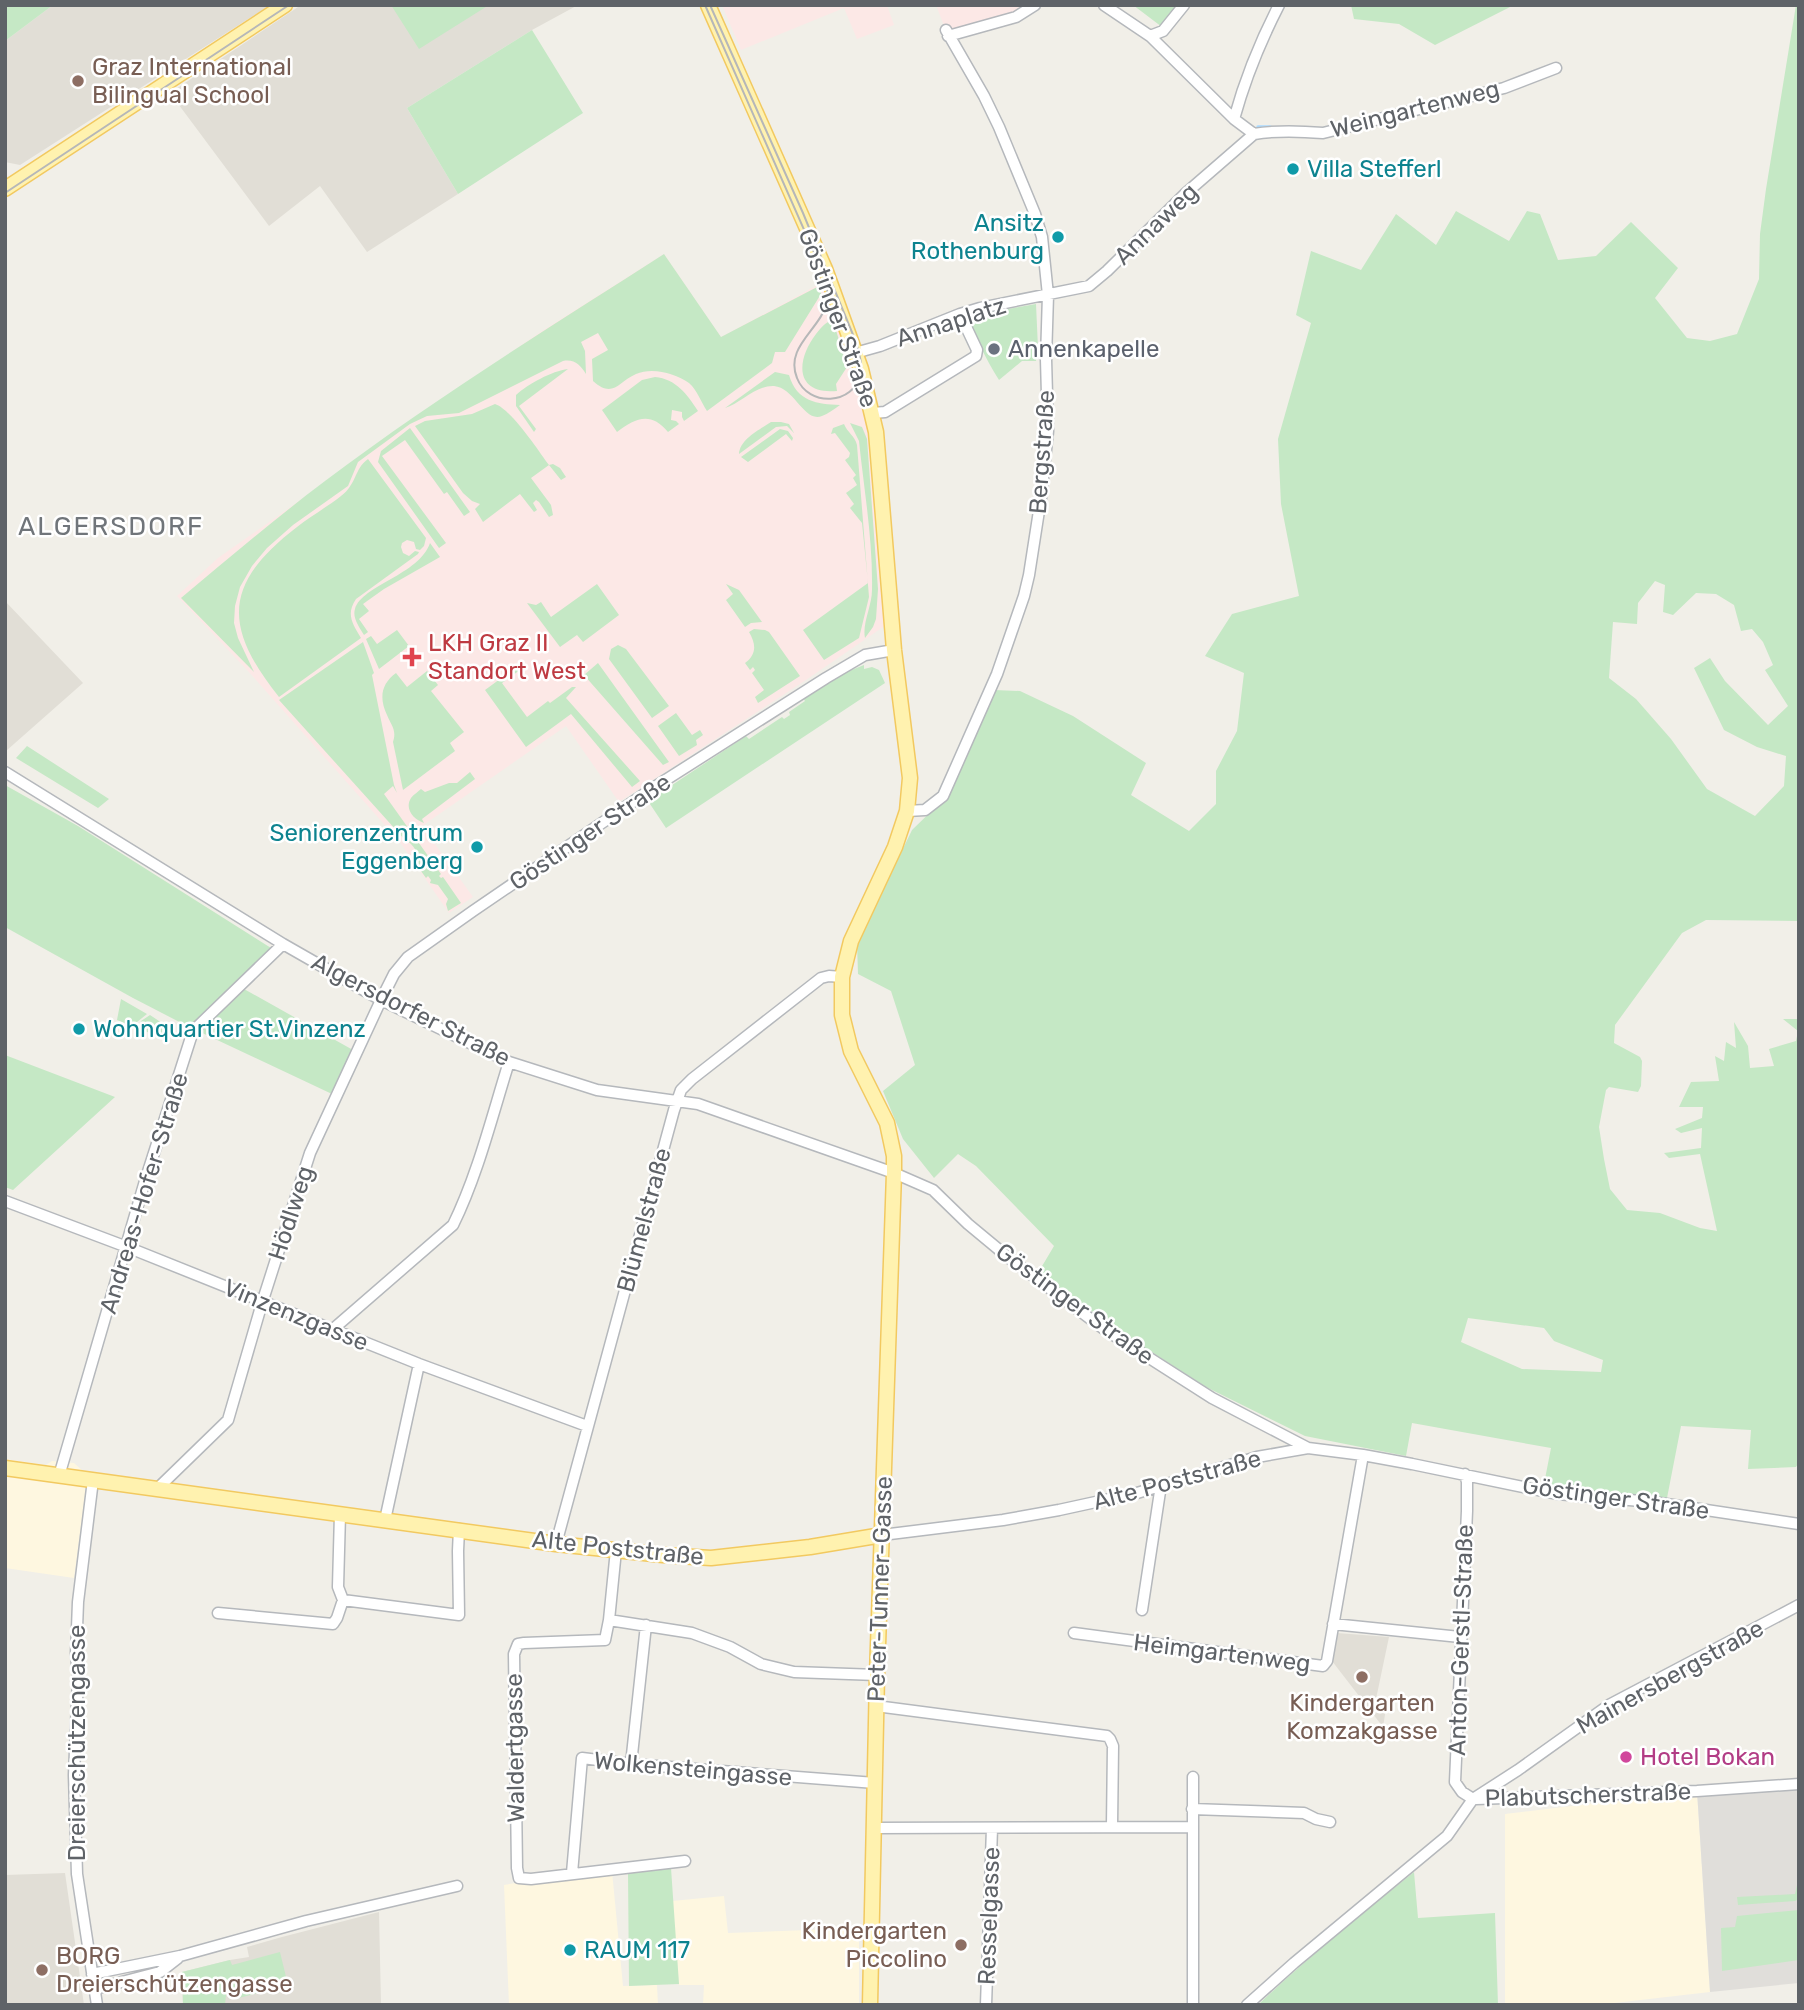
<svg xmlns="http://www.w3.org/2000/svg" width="1804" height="2010" viewBox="0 0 1804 2010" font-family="Rubik,sans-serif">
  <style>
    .commercial { fill: #fef7e0 }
    .industrial { fill: #e0deda }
    .education { fill: #e1ded6 }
    .medical { fill: #fce8e6 }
    .green { fill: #c5e8c5; fill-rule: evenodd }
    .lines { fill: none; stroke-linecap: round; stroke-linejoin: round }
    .stream { stroke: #aadaff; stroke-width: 3.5 }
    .minor-casing { stroke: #b5b8bc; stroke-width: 13 }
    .major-casing { stroke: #f2c960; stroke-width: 17 }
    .minor { stroke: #fff; stroke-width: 10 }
    .major { stroke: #fff2af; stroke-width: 14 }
    .tram { stroke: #b6b7b8; stroke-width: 2 }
    .education-dot { fill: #8d6e63; stroke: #fff; stroke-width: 2.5 }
    .culture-dot { fill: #0f9aa8; stroke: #fff; stroke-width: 2.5 }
    .worship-dot { fill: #6b7280; stroke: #fff; stroke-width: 2.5 }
    .health-dot { fill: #e0444e; stroke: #fff; stroke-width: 2.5 }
    .hotel-dot { fill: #d1479c; stroke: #fff; stroke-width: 2.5 }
    .labels { text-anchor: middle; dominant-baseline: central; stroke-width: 5; stroke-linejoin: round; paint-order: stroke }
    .education-label { font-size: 24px; fill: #785e54; stroke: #fff; text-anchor: start }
    .street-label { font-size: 24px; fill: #5f6368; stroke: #fff }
    .culture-label { font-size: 24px; fill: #0d838f; stroke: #fff; text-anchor: start }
    .worship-label { font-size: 24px; fill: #5b616d; stroke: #fff; text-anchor: start }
    .health-label { font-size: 24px; fill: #be3a42; stroke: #fff; text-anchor: start }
    .hotel-label { font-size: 24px; fill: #b23c85; stroke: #fff; text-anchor: start }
    .neighbourhood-label { font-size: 26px; letter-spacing: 2px; fill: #70757a; stroke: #fff }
  </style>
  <rect width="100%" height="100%" fill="#f1efe8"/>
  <path class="commercial" d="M 5,1459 L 46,1465 L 52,1461 L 74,1463 L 93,1480 L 91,1495 L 85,1496 L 74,1578 L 5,1568 Z
    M 1697,1791 L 1710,1992 L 1597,2005 L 1505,2005 L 1505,1814 Z
    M 612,1871 L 623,1986 L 657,1985 L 658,2005 L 509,2005 L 504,1885 L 538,1879 Z
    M 724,1896 L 728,1933 L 859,1928 L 859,2005 L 703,2005 L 704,1985 L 679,1985 L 672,1901 Z"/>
  <path class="industrial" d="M 1799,1785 L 1799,1983 L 1710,1992 L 1697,1791 Z"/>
  <path class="education" d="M 53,5 L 270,5 L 20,165 L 5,162 L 5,41 Z
    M 301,5 L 578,5 L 532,30 L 407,108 L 458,194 L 367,252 L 320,186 L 269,226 L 170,93 Z
    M 5,601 L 83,683 L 6,751 L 5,750 Z
    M 1337,1633 L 1389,1637 L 1376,1699 L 1387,1702 L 1383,1727 L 1332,1661 Z
    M 65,1873 L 84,2005 L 5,2005 L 5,1875 Z
    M 379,1912 L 381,2005 L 183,2005 L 182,1972 L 230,1960 L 249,1957 L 247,1947 L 282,1937 Z"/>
  <path class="medical" d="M 722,5 L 887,5 L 894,25 L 857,39 L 844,8 L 741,50 Z
    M 936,5 L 1035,5 L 948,36 Z
    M 664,254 L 721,337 L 823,282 L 872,427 L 886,625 L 806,680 L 619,802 L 566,726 L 422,826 L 473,897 L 449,913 L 399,841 L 248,671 L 177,596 L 218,558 L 458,389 L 542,331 Z"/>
  <path class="green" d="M 5,5 L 53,5 L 5,41 Z
    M 391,5 L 489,5 L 419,49 Z
    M 1133,5 L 1180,5 L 1162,27 Z
    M 1351,5 L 1514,5 L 1435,45 L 1399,24 L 1354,19 Z
    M 1796,5 L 1799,5 L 1799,921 L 1706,920 L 1682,933 L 1615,1025 L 1614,1043 L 1640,1057 L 1642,1061 L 1641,1086 L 1638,1092 L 1609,1087 L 1606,1090 L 1599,1127 L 1604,1159 L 1610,1189 L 1627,1210 L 1660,1213 L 1700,1228 L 1717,1231 L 1700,1154 L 1669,1158 L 1664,1153 L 1701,1148 L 1702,1128 L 1681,1133 L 1675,1129 L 1702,1118 L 1703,1107 L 1679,1107 L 1691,1082 L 1719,1081 L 1715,1056 L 1724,1061 L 1726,1042 L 1736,1048 L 1734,1022 L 1748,1046 L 1750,1068 L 1774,1066 L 1769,1049 L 1796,1041 L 1798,1031 L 1783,1019 L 1799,1019 L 1799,1462 L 1796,1467 L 1748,1469 L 1751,1430 L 1681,1426 L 1667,1498 L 1574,1489 L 1544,1484 L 1551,1448 L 1412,1423 L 1406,1456 L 1305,1436 L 1206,1387 L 1124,1334 L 1038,1273 L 1054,1246 L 976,1166 L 958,1154 L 934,1178 L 903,1139 L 883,1091 L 915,1065 L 891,991 L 858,974 L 857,944 L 912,830 L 948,795 L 994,690 L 1020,691 L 1073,716 L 1146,763 L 1131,795 L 1189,831 L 1216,804 L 1216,771 L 1237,731 L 1244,673 L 1205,656 L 1232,614 L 1299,596 L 1281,504 L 1278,439 L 1311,323 L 1296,315 L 1311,251 L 1361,270 L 1396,214 L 1436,245 L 1456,211 L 1509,241 L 1527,211 L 1540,214 L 1558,260 L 1596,256 L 1631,222 L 1678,268 L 1655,298 L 1687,338 L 1710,341 L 1737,334 L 1759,279 L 1760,234 L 1766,189 ZM 1655,581 L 1665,585 L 1663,612 L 1673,615 L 1696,593 L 1716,594 L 1734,605 L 1741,631 L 1752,629 L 1763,642 L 1773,665 L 1765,670 L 1788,706 L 1768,725 L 1725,681 L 1710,658 L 1694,668 L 1724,730 L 1757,747 L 1786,756 L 1784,786 L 1755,816 L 1707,789 L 1671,739 L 1636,699 L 1609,678 L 1613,622 L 1637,624 L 1638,603 ZM 1468,1318 L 1544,1328 L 1554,1341 L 1603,1360 L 1601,1372 L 1522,1369 L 1461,1342 Z
    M 532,30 L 583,113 L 458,194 L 407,108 Z
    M 664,254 L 721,337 L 819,286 L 821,294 L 785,352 L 775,352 L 772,363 L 707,411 C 701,402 697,390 689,383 C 675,373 652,367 636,374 C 618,382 613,399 593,381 L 592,359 L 608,350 L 598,333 L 581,342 L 585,351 L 586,374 C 580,365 575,359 563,361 L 459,413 L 427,416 L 410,424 L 358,462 L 348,486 L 293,525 L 267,548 L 252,566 L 240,587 L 235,606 L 234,623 L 238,638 L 254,672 L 181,598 C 229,558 276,518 325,481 C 434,399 550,327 664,254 Z
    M 1036,304 L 1038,348 L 1036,361 L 1022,361 L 999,380 C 986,359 976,339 967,316 Z
    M 833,320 L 847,367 L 836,384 L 837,391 C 794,395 796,360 816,334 C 821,328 825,322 833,320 Z
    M 568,369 L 519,406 L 536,429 L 534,432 L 516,406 L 516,395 C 528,384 552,371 568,369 Z
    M 775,372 L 789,375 C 797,402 817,404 840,405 C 834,409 828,414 822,416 C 804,423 795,388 774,386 C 756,385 740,404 725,408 Z
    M 655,377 C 676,379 687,394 698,411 L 684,421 L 682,417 L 682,412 L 672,410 L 671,420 L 676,421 L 679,424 L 668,432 C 651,411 635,418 617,432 L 602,410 L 642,380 Z
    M 495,404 C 511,409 538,450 549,465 L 553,464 L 560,468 L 566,477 L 561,480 L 549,465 L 531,478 L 551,505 L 553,515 L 549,517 L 539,502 L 536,500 L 533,503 L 537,510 L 534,512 L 520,494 L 483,522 L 475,509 L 480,504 L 472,501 L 463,493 L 415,426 L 425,421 L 472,414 Z
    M 771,422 L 781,422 L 789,424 L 794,433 L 787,426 L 776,427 L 739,454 C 740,439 759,430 771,422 Z
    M 850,423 L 862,427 L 867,439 L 878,589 L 876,619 L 873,627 L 865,638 C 862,623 872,606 872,590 C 873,540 864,490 859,441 Z
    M 844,424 C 847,432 855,436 857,445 L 869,597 L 859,638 L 824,660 L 803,630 L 868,583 L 862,523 L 850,508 L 854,504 L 846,493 L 857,485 L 853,478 L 856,475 L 845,460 L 849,457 L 850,453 L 835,433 L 831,434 L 833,428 Z
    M 410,428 L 470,512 L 464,516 L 447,492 L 444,494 L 405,440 L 382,456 L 446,543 L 439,548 L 378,462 L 381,451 Z
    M 780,429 L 788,431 L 793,438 L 792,441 L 786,434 L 748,462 L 741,457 Z
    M 368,459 L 426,538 L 424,546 L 420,550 L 416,549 L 414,542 L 407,540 L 402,543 L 401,547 L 403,553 L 409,556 L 415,551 L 419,552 L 418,554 L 356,599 C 346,614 352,623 361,638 L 279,697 C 222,626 224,583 297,527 C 311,516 327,507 341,496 C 357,484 354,469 368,459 Z
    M 430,543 L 440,557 L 384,589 L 363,604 L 369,611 L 359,619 L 368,632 L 364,635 C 360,628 352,618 355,609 C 362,585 419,575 430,543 Z
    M 597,584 L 619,615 L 583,642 L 577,635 L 560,647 L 527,603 L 536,605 L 541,602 L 551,617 Z
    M 726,584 L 739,590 L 762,622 L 751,623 L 745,627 L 726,600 L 733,594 Z
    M 754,629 L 765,630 L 769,632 L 800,676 L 758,703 L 755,697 L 764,690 L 752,673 L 755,670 L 753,667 L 750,670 L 745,663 C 757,654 756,644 749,632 Z
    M 397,630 L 409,646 L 379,669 L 366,639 L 371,636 L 377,644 Z
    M 363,642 L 374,673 L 372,675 L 394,785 L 397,793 L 393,786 L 384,794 L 441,874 L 439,876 L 441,878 L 443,877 L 461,903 L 448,911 L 446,904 L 448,899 L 438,885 L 430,883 L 431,880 L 428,876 L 426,878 L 418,867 C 420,857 415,844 405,840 L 279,700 Z
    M 618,645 L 626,649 L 669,706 L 652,718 L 609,659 L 611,649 Z
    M 522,663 L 524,667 L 502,683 L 527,717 L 548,701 L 550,703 L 572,687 L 576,687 L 566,698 L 640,781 L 632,787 L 571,714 L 526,747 L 485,690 Z
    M 598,663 L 669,762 L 663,765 L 584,675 Z
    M 864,665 L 864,669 L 872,667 L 879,670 L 885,683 L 666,828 L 648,801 L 746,736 L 749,739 L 782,717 L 784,719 L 790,715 L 789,712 L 805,701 L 803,698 L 834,677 Z
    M 427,671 L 438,685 L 431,691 L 464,732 L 450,743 L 455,751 L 403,790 L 393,742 C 397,730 391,725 387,715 C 379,698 381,684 396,673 L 407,687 Z
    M 676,713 L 692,735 L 700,730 L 703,735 L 696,740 L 697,745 L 679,756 L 658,726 Z
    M 27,746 L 109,799 L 98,808 L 16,758 Z
    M 470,772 L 475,779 L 422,819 L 424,823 C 414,820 404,809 411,798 C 414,794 418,792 421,789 L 425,792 L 449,783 L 457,783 Z
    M 5,785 L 78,826 L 271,948 L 191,1028 L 133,998 L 5,927 Z
    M 244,989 L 353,1050 L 332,1094 L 198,1031 Z
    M 121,999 L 147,1014 L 132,1026 L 117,1020 Z
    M 150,1015 L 162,1023 L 162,1038 L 140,1029 L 141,1021 Z
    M 5,1055 L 115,1097 L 13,1190 L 5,1187 Z
    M 671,1868 L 679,1984 L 629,1986 L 628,1873 Z
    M 1414,1872 L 1418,1918 L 1495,1913 L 1498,2005 L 1258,2005 C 1308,1957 1361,1915 1414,1872 Z
    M 1797,1885 L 1799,1899 L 1795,1901 L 1738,1905 L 1737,1897 L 1795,1894 Z
    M 1799,1910 L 1799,1960 L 1722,1971 L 1721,1928 L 1735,1927 L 1737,1916 Z
    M 280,1952 L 288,1985 L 239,1998 L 238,1992 L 226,1995 L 225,2005 L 183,2005 L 182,1972 L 230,1960 L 232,1965 Z"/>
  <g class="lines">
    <path class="stream" d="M 1258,127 L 1270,127"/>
    <defs>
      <path id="minor" d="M 1104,5 L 1150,36 L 1234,119 L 1254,134 C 1277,130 1300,131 1323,133 L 1504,88 L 1556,68
        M 948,36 L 1016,17 L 1035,5
        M 1150,36 L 1163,31 L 1184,5
        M 1234,119 C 1245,79 1260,42 1279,5
        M 855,353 L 880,346 L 960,314 L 980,308 L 1089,286 L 1107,271 L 1186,193 L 1254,134
        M 873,413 L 885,412 L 976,356 L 977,350 L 960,314
        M 5,772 L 283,944 L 381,1000 L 509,1062 L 597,1090 L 698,1104 L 894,1173 L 933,1190 L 968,1224 L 1009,1258 L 1104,1329 L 1212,1398 L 1308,1448 L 1363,1455 L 1412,1464 L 1557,1494 L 1653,1502 L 1799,1524
        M 907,811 L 925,810 L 943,796 L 997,674 L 1024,596 L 1029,575 L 1041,498 L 1048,431 L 1046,359 L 1048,295 L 1042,237 L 1035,214 L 999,127 L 984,96 L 946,30
        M 5,1201 L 127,1247 L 419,1364 L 587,1426
        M 332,1330 L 453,1225 C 478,1174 492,1116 509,1062
        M 1465,1474 L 1467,1482 L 1467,1511 L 1455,1782 L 1462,1792 L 1473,1799
        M 59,1476 L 145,1181 L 193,1031 L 283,944
        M 93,1480 L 78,1602 L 76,1654 L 78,1677 L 74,1775 L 77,1874 L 97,2005
        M 157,1489 L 228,1420 L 262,1303 L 310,1153 L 381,1000 L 394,974 L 408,957 L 473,911 L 653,788 L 826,678 L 865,655 L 894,650
        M 340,1514 L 338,1587 L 343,1600
        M 385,1520 L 419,1364
        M 882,1535 L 1003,1520 L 1059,1510 L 1137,1493 L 1257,1457 L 1308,1448
        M 556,1544 L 674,1110 L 681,1090 L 692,1079 L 821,978 L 829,976 L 842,977
        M 616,1550 L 609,1620 L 605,1640 L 524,1643 L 518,1644 L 514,1654 L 517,1868 L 519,1878 L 531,1879 L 685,1861
        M 1142,1610 L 1161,1485
        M 218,1613 L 333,1624 L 337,1618 L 343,1600 L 459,1615 L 458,1551 L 459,1529
        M 609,1620 L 692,1633 L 730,1647 L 761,1664 L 794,1672 L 877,1675
        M 1333,1624 L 1460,1637
        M 1074,1633 L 1323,1666 L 1327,1661 L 1363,1455
        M 876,1706 L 1107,1736 L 1110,1739 L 1113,1746 L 1112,1826
        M 631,1764 L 646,1625
        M 1193,1777 L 1193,2005
        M 1476,1799 L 1697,1791 L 1799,1784
        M 1192,1809 L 1304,1813 L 1316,1819 L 1330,1822
        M 874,1828 L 1192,1827
        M 572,1873 L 582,1758 L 631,1764 L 875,1783
        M 92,1974 L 180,1956 L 306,1921 L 457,1886
        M 95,1989 L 160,1972 L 178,1958
        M 986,2005 L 992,1828
        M 1247,2005 L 1294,1963 L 1447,1836 L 1473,1799 L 1518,1770 L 1609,1705 L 1799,1605"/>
      <path id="major" d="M 708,5 L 825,269 L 861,369 L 876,432 L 894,650 L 910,778 L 907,811 L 895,847 L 851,941 L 842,977 L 842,1015 L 851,1051 L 887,1123 L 894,1156 L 894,1173 L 877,1675 L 870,2005
        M 5,189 L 285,5
        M 5,1468 L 556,1544 L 663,1555 L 711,1558 L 810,1547 L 882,1535"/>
    </defs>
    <use href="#minor" class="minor-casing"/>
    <use href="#major" class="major-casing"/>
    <use href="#minor" class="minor"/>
    <use href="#major" class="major"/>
    <path class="tram" d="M 705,5 L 824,275 C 826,284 829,292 827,301 C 822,329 784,346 797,378 C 808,407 854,406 861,373 C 863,362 858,352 856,342 L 803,213 L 710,5
      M 5,193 L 289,5"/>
  </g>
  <g class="education-dot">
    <circle cx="78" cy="81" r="7"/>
    <circle cx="1362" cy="1677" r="7"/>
    <circle cx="961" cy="1945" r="7"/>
    <circle cx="42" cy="1970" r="7"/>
  </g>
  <g class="culture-dot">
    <circle cx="1293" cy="169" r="7"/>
    <circle cx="1058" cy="237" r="7"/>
    <circle cx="477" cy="847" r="7"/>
    <circle cx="79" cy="1029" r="7"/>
    <circle cx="570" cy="1950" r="7"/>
  </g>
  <circle class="worship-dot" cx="994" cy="349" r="7"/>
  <path class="health-dot" d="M408.5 646.5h7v7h7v7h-7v7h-7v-7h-7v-7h7z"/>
  <circle class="hotel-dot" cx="1626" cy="1757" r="7"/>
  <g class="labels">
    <g class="education-label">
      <text x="92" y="67">Graz International<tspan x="92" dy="28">Bilingual School</tspan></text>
      <text x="1362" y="1703" text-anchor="middle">Kindergarten<tspan x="1362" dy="28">Komzakgasse</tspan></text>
      <text x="947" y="1931" text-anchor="end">Kindergarten<tspan x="947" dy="28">Piccolino</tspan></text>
      <text x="56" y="1956">BORG<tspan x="56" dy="28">Dreierschützengasse</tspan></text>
    </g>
    <g class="street-label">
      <text transform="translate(1415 109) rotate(-14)">Weingartenweg</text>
      <text transform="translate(1156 224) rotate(-44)">Annaweg</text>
      <text transform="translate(838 318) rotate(70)">Göstinger Straße</text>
      <text transform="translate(951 322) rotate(-18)">Annaplatz</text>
      <text transform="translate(1042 452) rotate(-86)">Bergstraße</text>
      <text transform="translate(590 832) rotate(-34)">Göstinger Straße</text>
      <text transform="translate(411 1010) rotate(27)">Algersdorfer Straße</text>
      <text transform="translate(144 1193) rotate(-73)">Andreas-Hofer-Straße</text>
      <text transform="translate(291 1213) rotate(-72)">Hödlweg</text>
      <text transform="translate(644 1220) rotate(-75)">Blümelstraße</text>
      <text transform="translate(1075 1304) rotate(36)">Göstinger Straße</text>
      <text transform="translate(296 1315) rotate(22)">Vinzenzgasse</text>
      <text transform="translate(1177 1480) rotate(-15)">Alte Poststraße</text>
      <text transform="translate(1616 1498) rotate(8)">Göstinger Straße</text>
      <text transform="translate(618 1548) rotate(6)">Alte Poststraße</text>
      <text transform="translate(880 1589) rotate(-88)">Peter-Tunner-Gasse</text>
      <text transform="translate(1461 1640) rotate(-88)">Anton-Gerstl-Straße</text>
      <text transform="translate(1222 1653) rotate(7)">Heimgartenweg</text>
      <text transform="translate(1670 1677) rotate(-29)">Mainersbergstraße</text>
      <text transform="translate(77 1743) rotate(-90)">Dreierschützengasse</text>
      <text transform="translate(515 1748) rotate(-91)">Waldertgasse</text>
      <text transform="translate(693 1769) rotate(5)">Wolkensteingasse</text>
      <text transform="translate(1588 1795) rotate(-2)">Plabutscherstraße</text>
      <text transform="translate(989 1916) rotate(-88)">Resselgasse</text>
    </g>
    <g class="culture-label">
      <text x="1307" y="169">Villa Stefferl</text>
      <text x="1044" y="223" text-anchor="end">Ansitz<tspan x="1044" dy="28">Rothenburg</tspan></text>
      <text x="463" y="833" text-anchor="end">Seniorenzentrum<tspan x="463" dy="28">Eggenberg</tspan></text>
      <text x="93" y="1029">Wohnquartier St.Vinzenz</text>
      <text x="584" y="1950">RAUM 117</text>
    </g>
    <g class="worship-label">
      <text x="1008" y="349">Annenkapelle</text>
    </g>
    <g class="health-label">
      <text x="428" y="643">LKH Graz II<tspan x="428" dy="28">Standort West</tspan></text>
    </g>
    <g class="hotel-label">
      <text x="1640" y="1757">Hotel Bokan</text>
    </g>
    <g class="neighbourhood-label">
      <text x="111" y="526">ALGERSDORF</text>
    </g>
  </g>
  <rect width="1804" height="2010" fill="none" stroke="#5f6368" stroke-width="14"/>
</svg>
